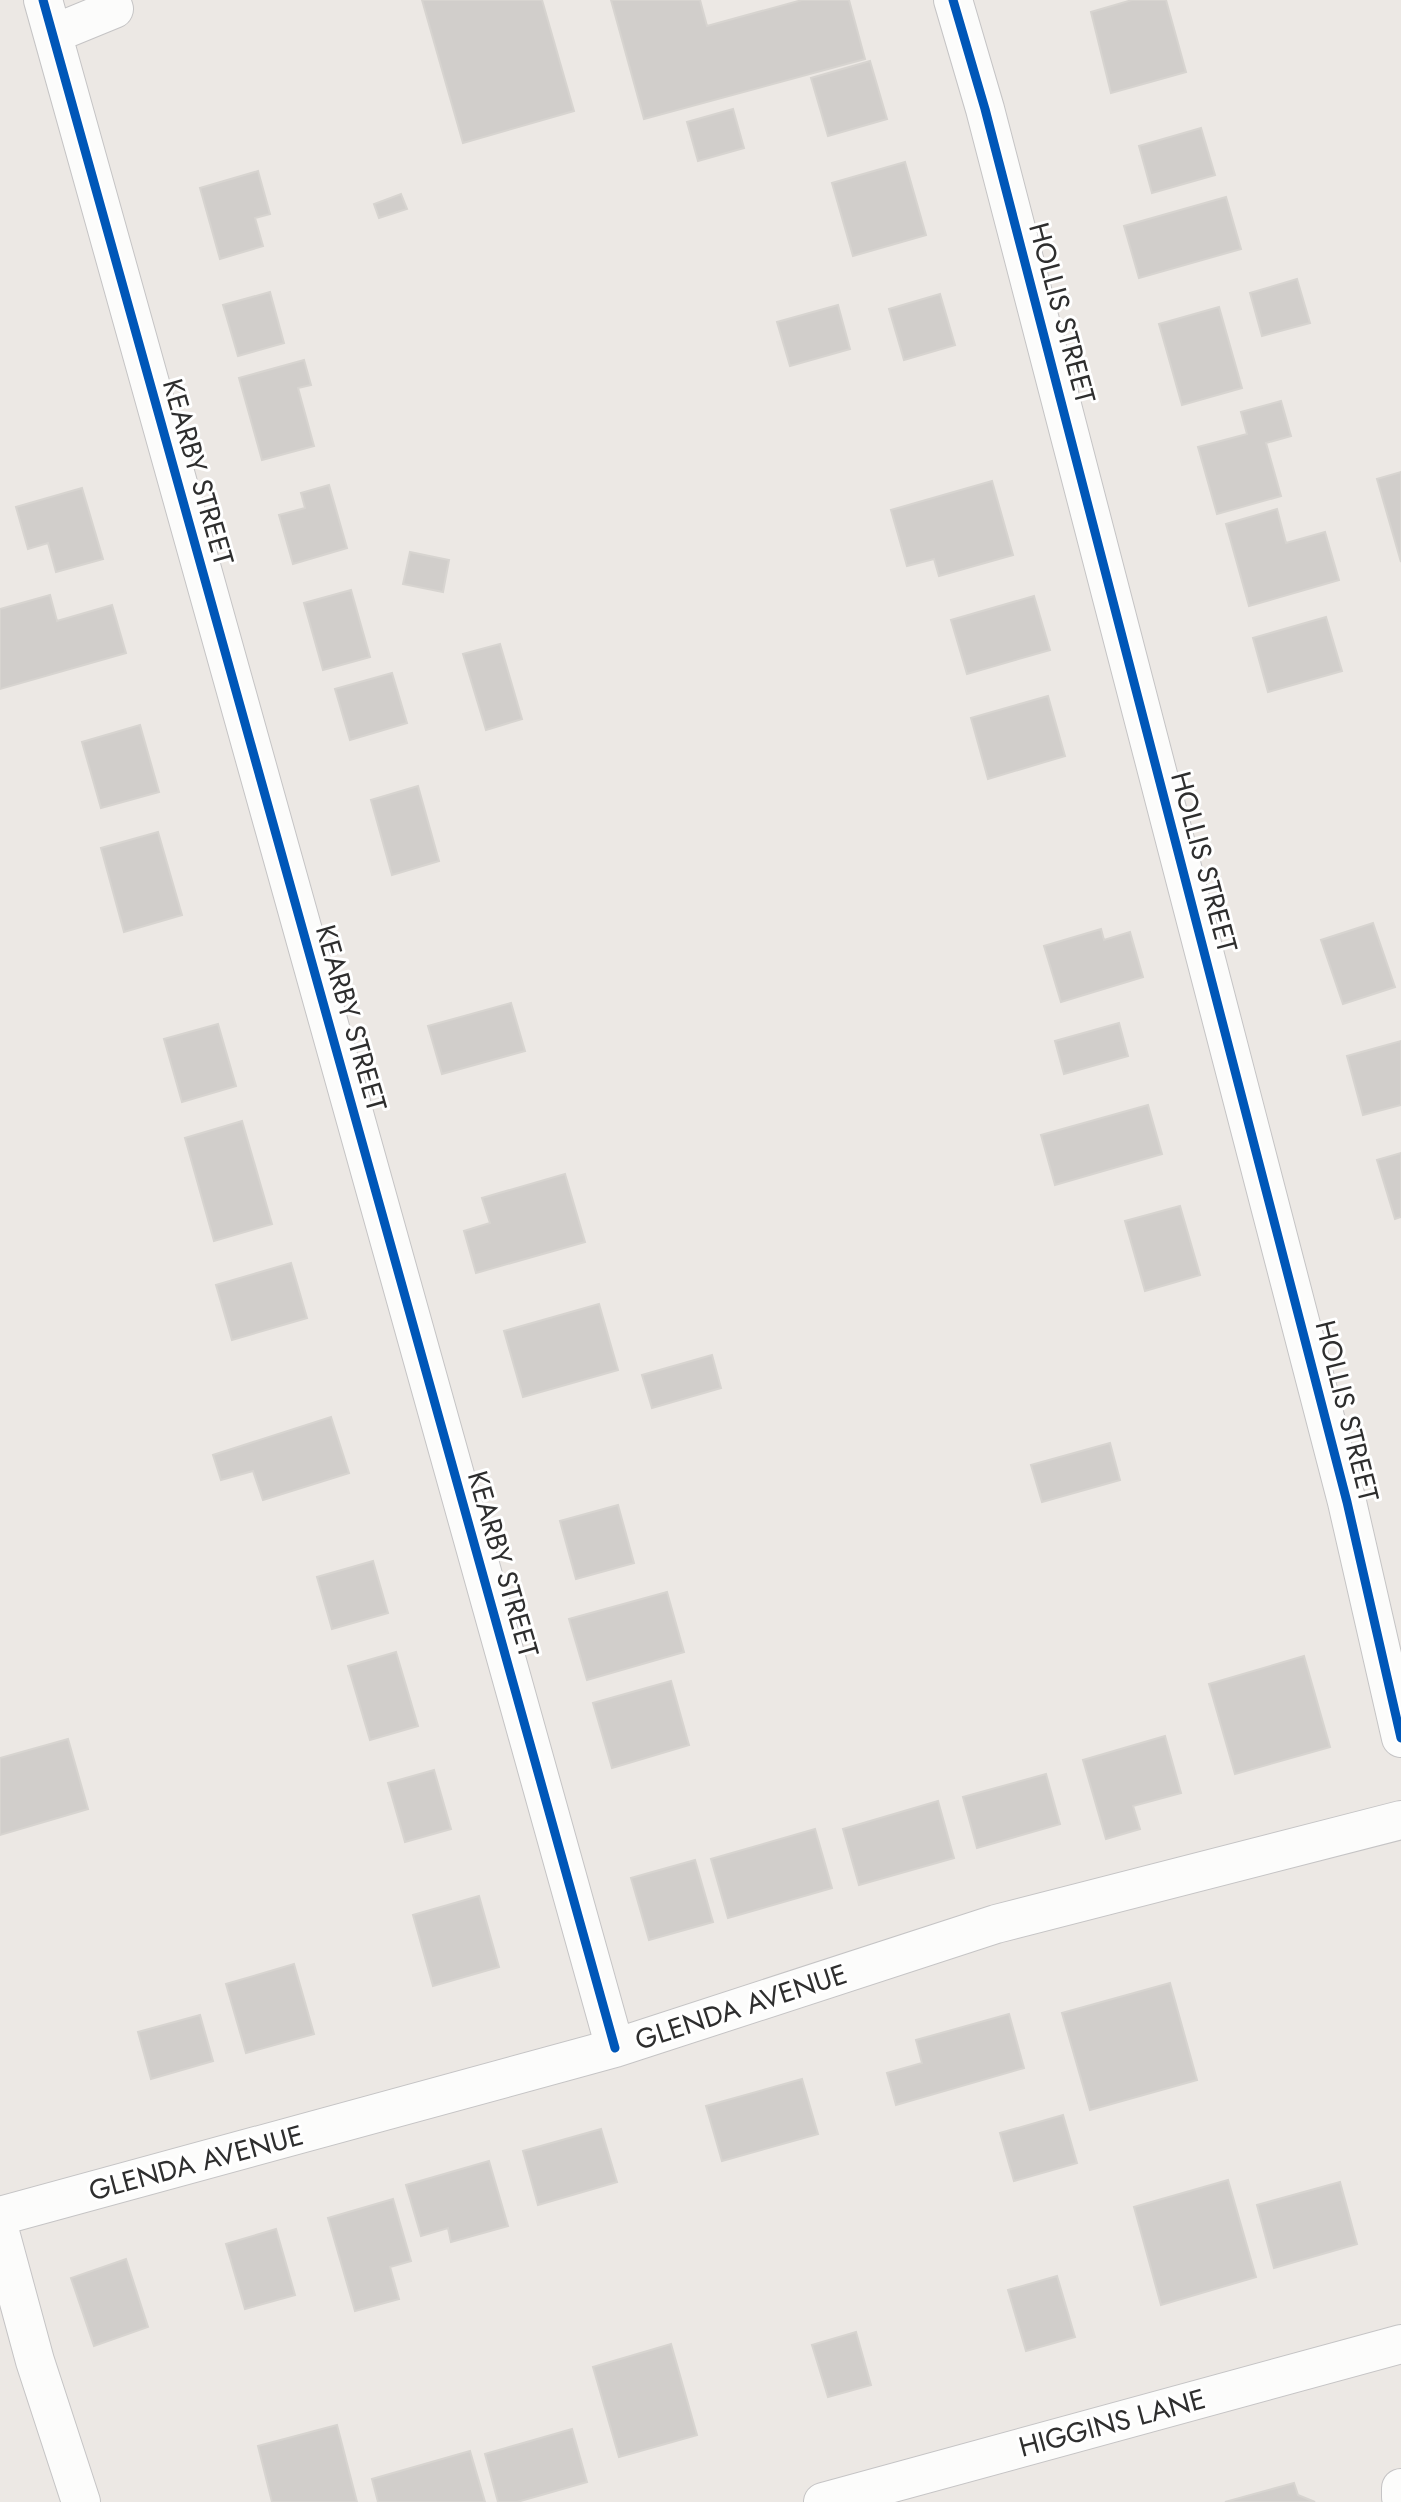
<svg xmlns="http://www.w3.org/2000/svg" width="1401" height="2502" viewBox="0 0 1401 2502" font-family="Jost,sans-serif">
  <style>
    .building { fill: #d1cecb; stroke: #d7d4d0; stroke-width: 2 }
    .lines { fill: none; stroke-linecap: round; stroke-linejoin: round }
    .minor-casing { stroke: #c5c4c5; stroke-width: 40 }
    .minor { stroke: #fcfcfb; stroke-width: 38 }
    .cycleway-casing { stroke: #fff; stroke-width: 13 }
    .cycleway { stroke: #0057b8; stroke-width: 9 }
    .labels { text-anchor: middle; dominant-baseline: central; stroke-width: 6; stroke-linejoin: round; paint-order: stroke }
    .street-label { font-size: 28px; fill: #2e2e2e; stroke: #fff }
  </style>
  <rect width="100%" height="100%" fill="#ece8e4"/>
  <path class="building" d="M 422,0 L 542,0 L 574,111 L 463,143 Z
    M 611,0 L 700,0 L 707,26 L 802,0 L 849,0 L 865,59 L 644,119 Z
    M 1132,0 L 1166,0 L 1186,72 L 1111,93 L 1091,12 Z
    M 870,61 L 887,119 L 828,136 L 811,78 Z
    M 733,109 L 744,148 L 698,161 L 687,122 Z
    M 1201,128 L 1215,175 L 1152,193 L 1139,146 Z
    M 905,162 L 926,235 L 853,256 L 832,183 Z
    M 258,171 L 270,214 L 255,218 L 263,246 L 220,259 L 200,188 Z
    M 401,194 L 407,209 L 379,218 L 374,204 Z
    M 1226,197 L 1241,249 L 1139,278 L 1124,226 Z
    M 1297,279 L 1310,323 L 1262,336 L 1250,293 Z
    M 270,292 L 284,343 L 238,356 L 223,305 Z
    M 940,294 L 955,345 L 904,360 L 889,309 Z
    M 838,305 L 850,349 L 790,366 L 777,322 Z
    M 1219,307 L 1242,388 L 1182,405 L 1159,324 Z
    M 304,360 L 311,385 L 298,388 L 314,446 L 262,460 L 239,378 Z
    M 1281,401 L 1291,436 L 1266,443 L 1281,496 L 1217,514 L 1198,447 L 1247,434 L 1241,412 Z
    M 1401,472 L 1401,562 L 1377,479 Z
    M 992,481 L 1013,555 L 939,576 L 934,559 L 907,566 L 891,510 Z
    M 329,485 L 347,548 L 293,564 L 279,515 L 305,508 L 301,493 Z
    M 82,488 L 103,559 L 56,572 L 48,543 L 28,549 L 16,507 Z
    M 1277,509 L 1286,543 L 1325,532 L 1339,580 L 1249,606 L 1226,524 Z
    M 410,552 L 449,560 L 443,592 L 403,584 Z
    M 351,590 L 370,657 L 323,670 L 304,603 Z
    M 50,595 L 57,621 L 112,605 L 126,653 L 0,689 L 0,609 Z
    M 1034,596 L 1050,650 L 967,674 L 951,620 Z
    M 1326,617 L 1342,671 L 1268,692 L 1253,638 Z
    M 500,644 L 522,719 L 486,730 L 463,654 Z
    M 392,673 L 407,723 L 350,740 L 335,689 Z
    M 1048,696 L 1065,756 L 988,779 L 971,718 Z
    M 140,725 L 159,792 L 101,808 L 82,742 Z
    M 418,786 L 439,861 L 392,875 L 371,800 Z
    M 158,832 L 182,915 L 124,932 L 101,848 Z
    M 1373,923 L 1395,987 L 1343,1004 L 1321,940 Z
    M 1101,929 L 1104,940 L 1130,932 L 1143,977 L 1061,1002 L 1044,946 Z
    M 511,1003 L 525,1051 L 442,1074 L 428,1026 Z
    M 1119,1023 L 1128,1056 L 1064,1074 L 1055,1041 Z
    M 218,1024 L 236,1086 L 182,1102 L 164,1039 Z
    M 1401,1041 L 1401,1105 L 1363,1115 L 1347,1056 Z
    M 1148,1105 L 1162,1154 L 1055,1185 L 1041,1135 Z
    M 242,1121 L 272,1224 L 214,1241 L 185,1138 Z
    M 1401,1153 L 1401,1217 L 1395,1219 L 1377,1160 Z
    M 565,1174 L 585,1242 L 476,1273 L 464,1231 L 490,1223 L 482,1198 Z
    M 1180,1206 L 1200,1275 L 1145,1291 L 1125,1221 Z
    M 291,1263 L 307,1318 L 232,1340 L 216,1285 Z
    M 599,1304 L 618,1370 L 523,1397 L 504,1331 Z
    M 712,1355 L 721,1388 L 652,1408 L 642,1375 Z
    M 331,1417 L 349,1473 L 263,1500 L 253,1471 L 221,1480 L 213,1455 Z
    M 1110,1443 L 1120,1480 L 1042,1502 L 1031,1465 Z
    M 618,1505 L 634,1563 L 576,1579 L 560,1521 Z
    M 373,1561 L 388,1613 L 332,1629 L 317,1577 Z
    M 667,1592 L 684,1652 L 587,1680 L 569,1619 Z
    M 396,1652 L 418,1726 L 370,1740 L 348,1666 Z
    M 1304,1656 L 1330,1747 L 1235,1774 L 1209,1684 Z
    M 671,1681 L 689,1745 L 612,1768 L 593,1703 Z
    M 1165,1736 L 1181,1793 L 1133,1806 L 1140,1829 L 1106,1839 L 1083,1760 Z
    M 68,1739 L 88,1809 L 0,1835 L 0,1758 Z
    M 434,1770 L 451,1829 L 405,1842 L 388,1783 Z
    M 1046,1774 L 1060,1824 L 977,1848 L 963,1797 Z
    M 938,1801 L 954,1858 L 859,1885 L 843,1829 Z
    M 815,1829 L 832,1888 L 728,1918 L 711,1859 Z
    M 695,1860 L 713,1922 L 649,1940 L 631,1878 Z
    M 479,1896 L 499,1967 L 433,1986 L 413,1915 Z
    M 294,1964 L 314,2034 L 246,2053 L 226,1984 Z
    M 1170,1983 L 1197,2080 L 1090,2110 L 1062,2013 Z
    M 1009,2014 L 1024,2068 L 896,2105 L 887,2073 L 922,2063 L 916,2040 Z
    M 200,2015 L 213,2061 L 151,2079 L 138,2032 Z
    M 802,2079 L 818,2134 L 722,2161 L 706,2106 Z
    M 1063,2115 L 1077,2163 L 1014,2181 L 1000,2133 Z
    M 601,2129 L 617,2182 L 538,2205 L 523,2151 Z
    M 489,2161 L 508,2226 L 451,2242 L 448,2228 L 421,2236 L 406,2185 Z
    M 1228,2180 L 1256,2277 L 1161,2305 L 1134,2207 Z
    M 1340,2182 L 1357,2244 L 1274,2268 L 1257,2205 Z
    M 393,2199 L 411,2261 L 390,2267 L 399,2299 L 355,2311 L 328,2218 Z
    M 276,2229 L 295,2295 L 245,2309 L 226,2244 Z
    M 126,2259 L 148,2327 L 94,2346 L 71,2278 Z
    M 1057,2276 L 1075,2337 L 1026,2351 L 1008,2290 Z
    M 856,2332 L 871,2385 L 828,2397 L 812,2345 Z
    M 671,2344 L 697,2435 L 619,2457 L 593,2367 Z
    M 337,2425 L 357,2502 L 272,2502 L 258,2446 Z
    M 572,2429 L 587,2482 L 517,2502 L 498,2502 L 485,2454 Z
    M 470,2451 L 485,2502 L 378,2502 L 372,2479 Z
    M 1294,2483 L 1298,2495 L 1315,2502 L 1225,2502 Z"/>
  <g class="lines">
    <defs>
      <path id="minor" d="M 43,0 L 615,2048
        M 953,0 L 985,109 L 1347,1502 L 1401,1738
        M 53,34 L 114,9 L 111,0
        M 0,2216 L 615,2048 L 996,1924 L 1401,1820
        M 0,2232 L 35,2361 L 81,2502
        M 1401,2488 L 1401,2497
        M 823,2502 L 1401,2344"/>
    </defs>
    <use href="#minor" class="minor-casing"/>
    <use href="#minor" class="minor"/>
    <defs>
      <path id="cycleway" d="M 43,0 L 615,2048
        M 953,0 L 985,109 L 1347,1502 L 1401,1738"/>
    </defs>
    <use href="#cycleway" class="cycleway-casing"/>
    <use href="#cycleway" class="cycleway"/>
  </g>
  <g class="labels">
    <g class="street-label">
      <text transform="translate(1062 313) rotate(75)">HOLLIS STREET</text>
      <text transform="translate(198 472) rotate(74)">KEARBY STREET</text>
      <text transform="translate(1204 862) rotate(75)">HOLLIS STREET</text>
      <text transform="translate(351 1018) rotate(74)">KEARBY STREET</text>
      <text transform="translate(1347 1411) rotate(76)">HOLLIS STREET</text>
      <text transform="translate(503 1564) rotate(74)">KEARBY STREET</text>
      <text transform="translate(741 2007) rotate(-18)">GLENDA AVENUE</text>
      <text transform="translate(196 2163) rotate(-15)">GLENDA AVENUE</text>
      <text transform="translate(1112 2423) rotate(-15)">HIGGINS LANE</text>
    </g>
  </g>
</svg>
